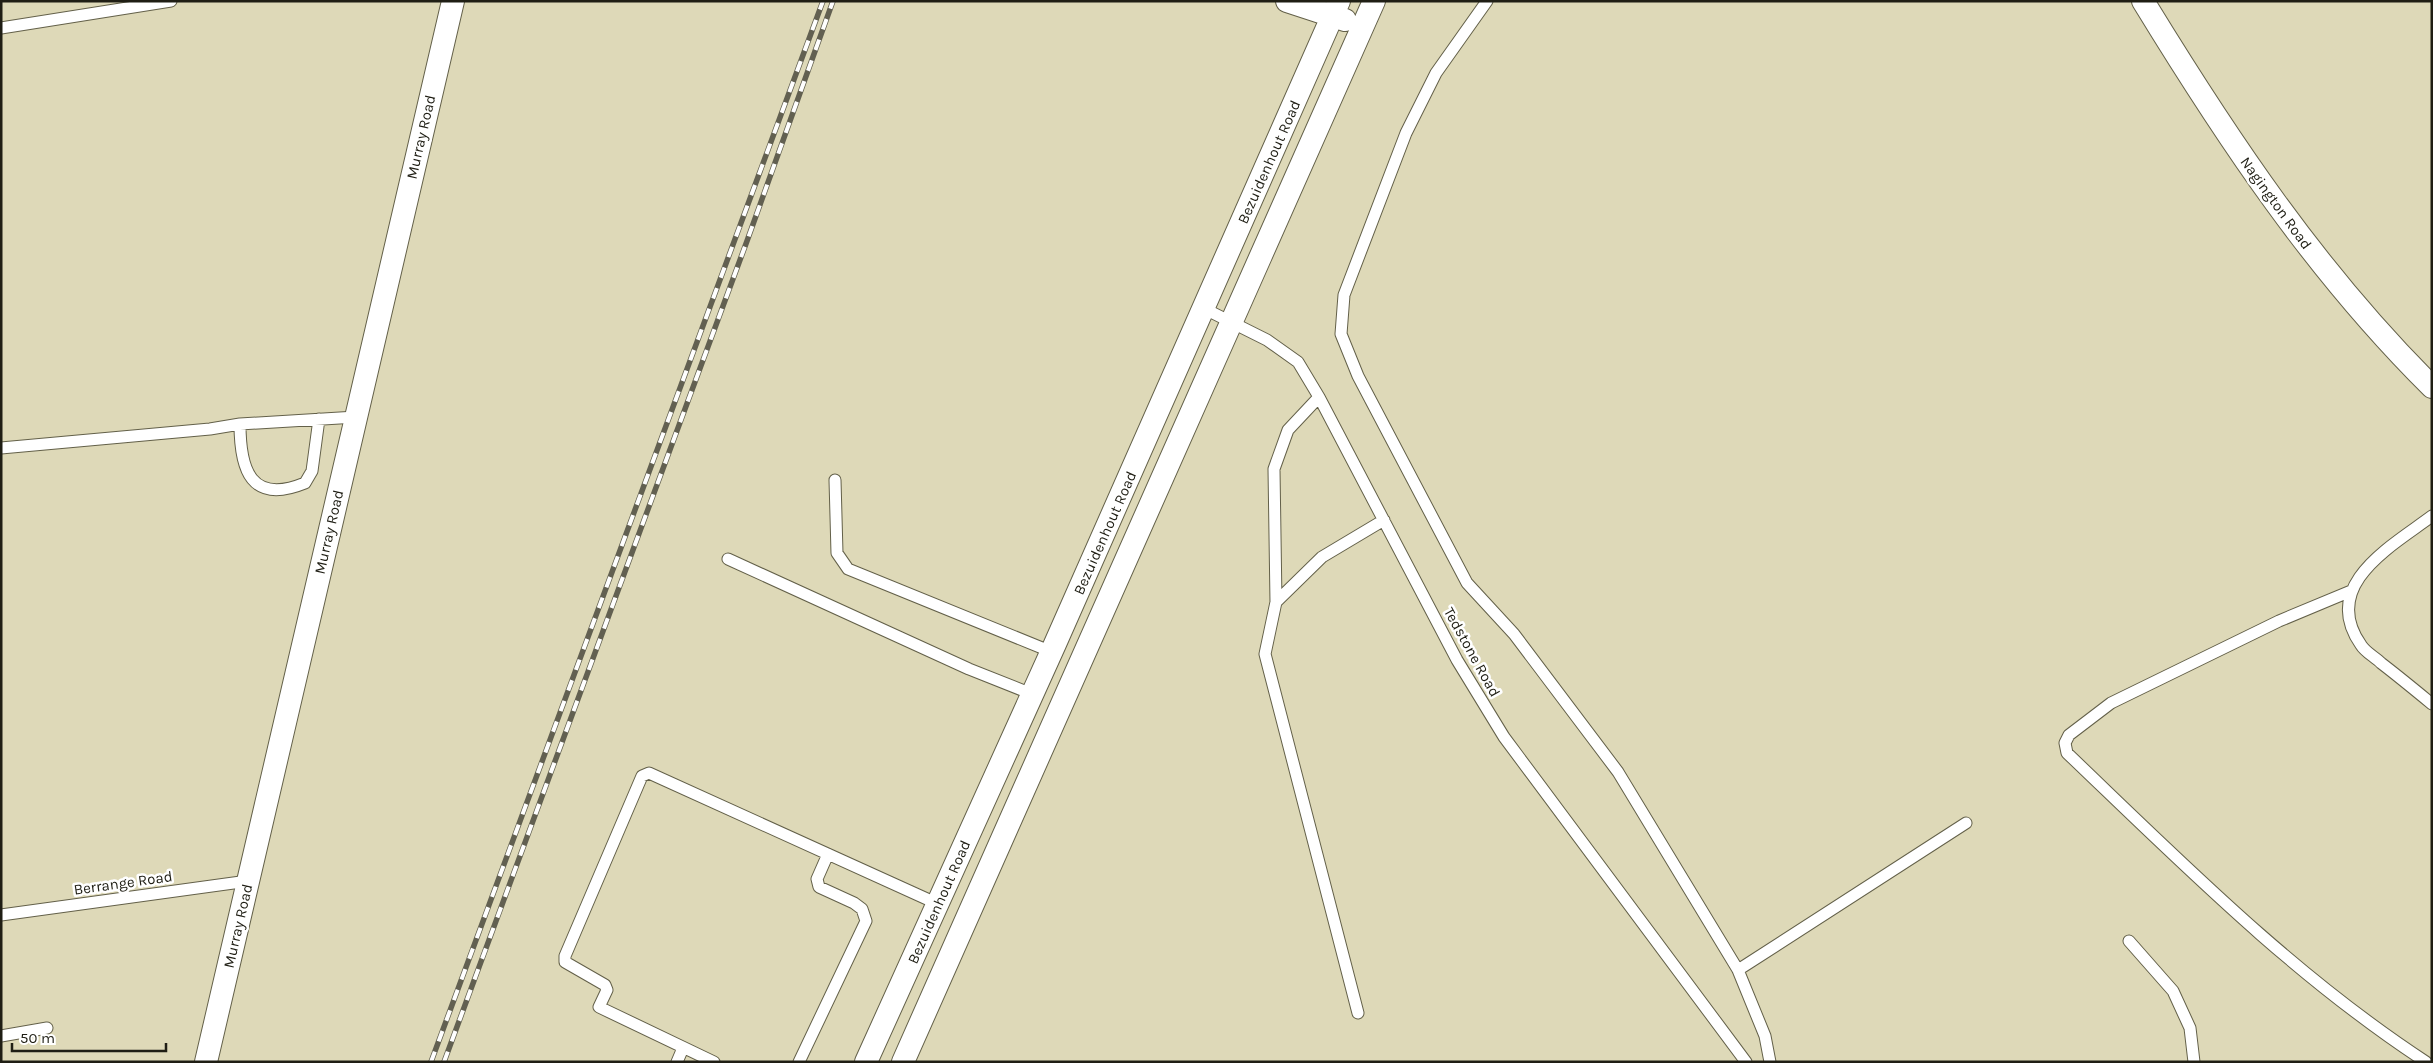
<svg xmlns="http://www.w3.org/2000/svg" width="2433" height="1063" viewBox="0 0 2433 1063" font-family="Karla,sans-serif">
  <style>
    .built { fill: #ded9b8 }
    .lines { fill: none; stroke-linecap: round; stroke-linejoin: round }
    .lane-casing { stroke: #636049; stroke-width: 13 }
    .street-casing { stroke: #636049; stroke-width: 24 }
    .lane { stroke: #fff; stroke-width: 11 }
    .street { stroke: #fff; stroke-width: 22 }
    .rail-casing { stroke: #626051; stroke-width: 5.5 }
    .rail { stroke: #fff; stroke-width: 4; stroke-dasharray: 11; stroke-linecap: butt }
    .labels { text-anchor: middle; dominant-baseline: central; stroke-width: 5; stroke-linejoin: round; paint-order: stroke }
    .street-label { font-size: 15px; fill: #1f1e14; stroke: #fff }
  </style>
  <rect width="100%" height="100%" fill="#e9e6cc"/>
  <path class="built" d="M 1,1 L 2432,1 L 2432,1062 L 1,1062 Z"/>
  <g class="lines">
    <defs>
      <path id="lane" d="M 1487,1 L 1436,73 L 1406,133 L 1344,295 L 1341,334 L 1358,376 L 1467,583 L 1514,634 L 1618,772 L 1738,970 L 1765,1036 L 1770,1062
        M 1,28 L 171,1
        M 1205,309 L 1267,340 L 1298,362 L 1319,397 L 1457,660 L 1504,737 L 1746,1062
        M 240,424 C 240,470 251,505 305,483 L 312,471 L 319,419
        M 1,448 L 210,429 L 240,424 L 356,417
        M 835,480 L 837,553 L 848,569 L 1052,652
        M 2432,516 C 2392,546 2319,585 2361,645 C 2365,652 2375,657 2381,663 C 2398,676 2415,690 2432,704
        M 728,559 L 969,669 L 1032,694
        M 2351,591 L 2279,621 L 2111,703 L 2069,735 L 2065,743 L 2067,753 C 2182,863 2293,975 2426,1062
        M 1276,602 L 1274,469 L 1288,430 L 1319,397
        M 1,915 L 248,881
        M 2129,941 L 2173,991 L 2190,1028 L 2194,1062
        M 1738,970 L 1966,823
        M 1358,1013 L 1265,654 L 1276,602 L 1322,557 L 1384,520
        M 1,1036 L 47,1028
        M 677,1062 L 683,1048
        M 714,1062 L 599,1007 L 607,990 L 605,985 L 565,962 L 565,956 L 642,776 L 649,773 L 938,904
        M 799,1062 L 866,921 L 862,909 L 854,903 L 819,887 L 817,879 L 828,854"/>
      <path id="street" d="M 1287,1 L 1345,20
        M 2143,1 C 2228,140 2316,272 2432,387
        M 206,1062 L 453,1
        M 866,1062 L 1055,644 L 1339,1
        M 903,1062 L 1374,1"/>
    </defs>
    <use href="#lane" class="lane-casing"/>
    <use href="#street" class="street-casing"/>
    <use href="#lane" class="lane"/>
    <use href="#street" class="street"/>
    <defs>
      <path id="rail" d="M 431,1062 L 823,1
        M 444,1062 L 747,241 L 833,1"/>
    </defs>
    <use href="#rail" class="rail-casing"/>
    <use href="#rail" class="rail"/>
  </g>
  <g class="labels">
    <g class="street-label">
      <text transform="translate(421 137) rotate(-77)">Murray Road</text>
      <text transform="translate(1269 162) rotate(-66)">Bezuidenhout Road</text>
      <text transform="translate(2276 203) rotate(54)">Nagington Road</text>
      <text transform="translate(329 532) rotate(-77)">Murray Road</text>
      <text transform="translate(1105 533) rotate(-66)">Bezuidenhout Road</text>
      <text transform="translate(1472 652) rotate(61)">Tedstone Road</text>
      <text transform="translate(123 883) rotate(-8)">Berrange Road</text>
      <text transform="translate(939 902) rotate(-66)">Bezuidenhout Road</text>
      <text transform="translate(238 926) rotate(-77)">Murray Road</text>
    </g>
  </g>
  <rect width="2433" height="1063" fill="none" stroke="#1f1e14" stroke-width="5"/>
  <path d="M12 1043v8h154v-8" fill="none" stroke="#1f1e14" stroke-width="2.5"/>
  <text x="20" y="1043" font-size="15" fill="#1f1e14" stroke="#ffffff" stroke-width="4" paint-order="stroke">50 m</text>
</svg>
